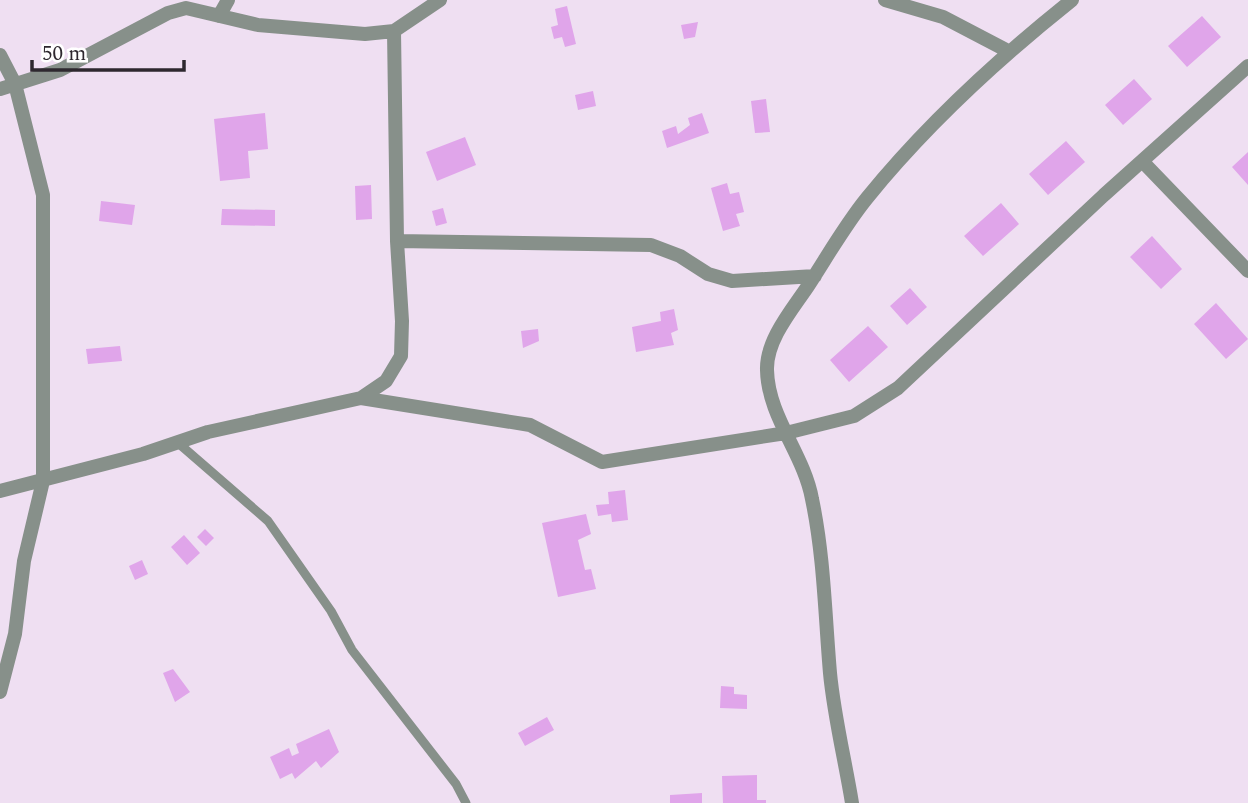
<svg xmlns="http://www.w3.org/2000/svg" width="1248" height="803" viewBox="0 0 1248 803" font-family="Spectral,serif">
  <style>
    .building { fill: #e0a5ea }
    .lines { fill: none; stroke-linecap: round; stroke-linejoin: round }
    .lane { stroke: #87908a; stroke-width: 9 }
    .street { stroke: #87908a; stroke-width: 14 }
  </style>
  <rect width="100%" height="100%" fill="#efdff2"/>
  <path class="building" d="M 567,6 L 576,44 L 565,47 L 562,37 L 554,39 L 551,27 L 558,25 L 555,9 Z
    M 1202,16 L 1221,37 L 1187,67 L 1168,46 Z
    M 698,22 L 695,37 L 684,39 L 681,25 Z
    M 1134,79 L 1152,99 L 1123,125 L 1105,105 Z
    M 593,91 L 596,106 L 578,110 L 575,95 Z
    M 766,99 L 770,132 L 755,133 L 751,101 Z
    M 265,113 L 268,149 L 248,151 L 250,178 L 220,181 L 214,119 Z
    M 702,113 L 709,133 L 667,148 L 662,131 L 676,126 L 678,134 L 690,125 L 688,118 Z
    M 465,137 L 476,165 L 437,181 L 426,152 Z
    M 1066,141 L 1085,162 L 1048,195 L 1029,174 Z
    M 1248,152 L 1248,185 L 1232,167 Z
    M 727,183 L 730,194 L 739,192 L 744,212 L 736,214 L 740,226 L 723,231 L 711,188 Z
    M 371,185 L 372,219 L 356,220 L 355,186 Z
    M 101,201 L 135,205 L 132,225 L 99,221 Z
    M 1001,203 L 1019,224 L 983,256 L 964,236 Z
    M 443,208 L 447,223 L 436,226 L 432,211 Z
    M 222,209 L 275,210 L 275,226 L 221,225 Z
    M 1152,236 L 1182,269 L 1161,289 L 1130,257 Z
    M 910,288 L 927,307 L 907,325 L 890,306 Z
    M 1216,303 L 1248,339 L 1226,359 L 1194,324 Z
    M 674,309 L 678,330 L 671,333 L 674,345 L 636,352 L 632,327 L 661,321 L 660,312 Z
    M 868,326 L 888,347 L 849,382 L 830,360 Z
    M 538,329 L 539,341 L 523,348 L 521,331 Z
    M 120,346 L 122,361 L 88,364 L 86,349 Z
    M 625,490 L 628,520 L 612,522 L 611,514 L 598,516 L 596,505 L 609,504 L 608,492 Z
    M 586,514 L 591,534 L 578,540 L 585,570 L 591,569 L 596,589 L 558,597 L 542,523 Z
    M 205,529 L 214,538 L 206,546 L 197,537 Z
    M 184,535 L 200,553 L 187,565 L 171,547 Z
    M 142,560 L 148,574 L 135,580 L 129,566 Z
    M 173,669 L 190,692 L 175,702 L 163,673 Z
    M 721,686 L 734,687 L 734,694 L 747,695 L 747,709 L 720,708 Z
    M 547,717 L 554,730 L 525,746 L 518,733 Z
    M 329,729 L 339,752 L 321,768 L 316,761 L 295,779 L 292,773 L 280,779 L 270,757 L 289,748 L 292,756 L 299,753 L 296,744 Z
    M 757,775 L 757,800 L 766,800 L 766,803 L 723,803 L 722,776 Z
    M 702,793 L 702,803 L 670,803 L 670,795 Z"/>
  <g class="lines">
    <path class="lane" d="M 177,442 L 268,521 L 331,611 L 352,650 L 456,784 L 466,803"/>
    <path class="street" d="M 885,0 L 943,17 L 1008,51
      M 219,16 L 228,0
      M 0,55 L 15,84 L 43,195 L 43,481 L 24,561 L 15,634 L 0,692
      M 0,89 L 60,70 L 168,13 L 186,8 L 258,25 L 365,34 L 394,31 L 440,0
      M 1142,161 L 1248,271
      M 397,241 L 651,245 L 680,256 L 708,274 L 732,281 L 815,276
      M 361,398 L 530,425 L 602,462 L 786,433 L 854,416 L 898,388 L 1104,195 L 1248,66
      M 0,491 L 143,454 L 208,432 L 361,398 L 386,381 L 401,356 L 402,321 L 397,241 L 394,31
      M 852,803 C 845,760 834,716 830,673 C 825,615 824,556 812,499 C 804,454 768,417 767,370 C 766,340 792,310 808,286 C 827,257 845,225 867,198 C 927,124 998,59 1072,0"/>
  </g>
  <path d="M32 60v10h152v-10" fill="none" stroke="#2e282f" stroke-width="3.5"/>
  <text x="42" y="60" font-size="21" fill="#2e282f" stroke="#ffffff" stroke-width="5" paint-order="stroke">50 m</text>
</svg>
